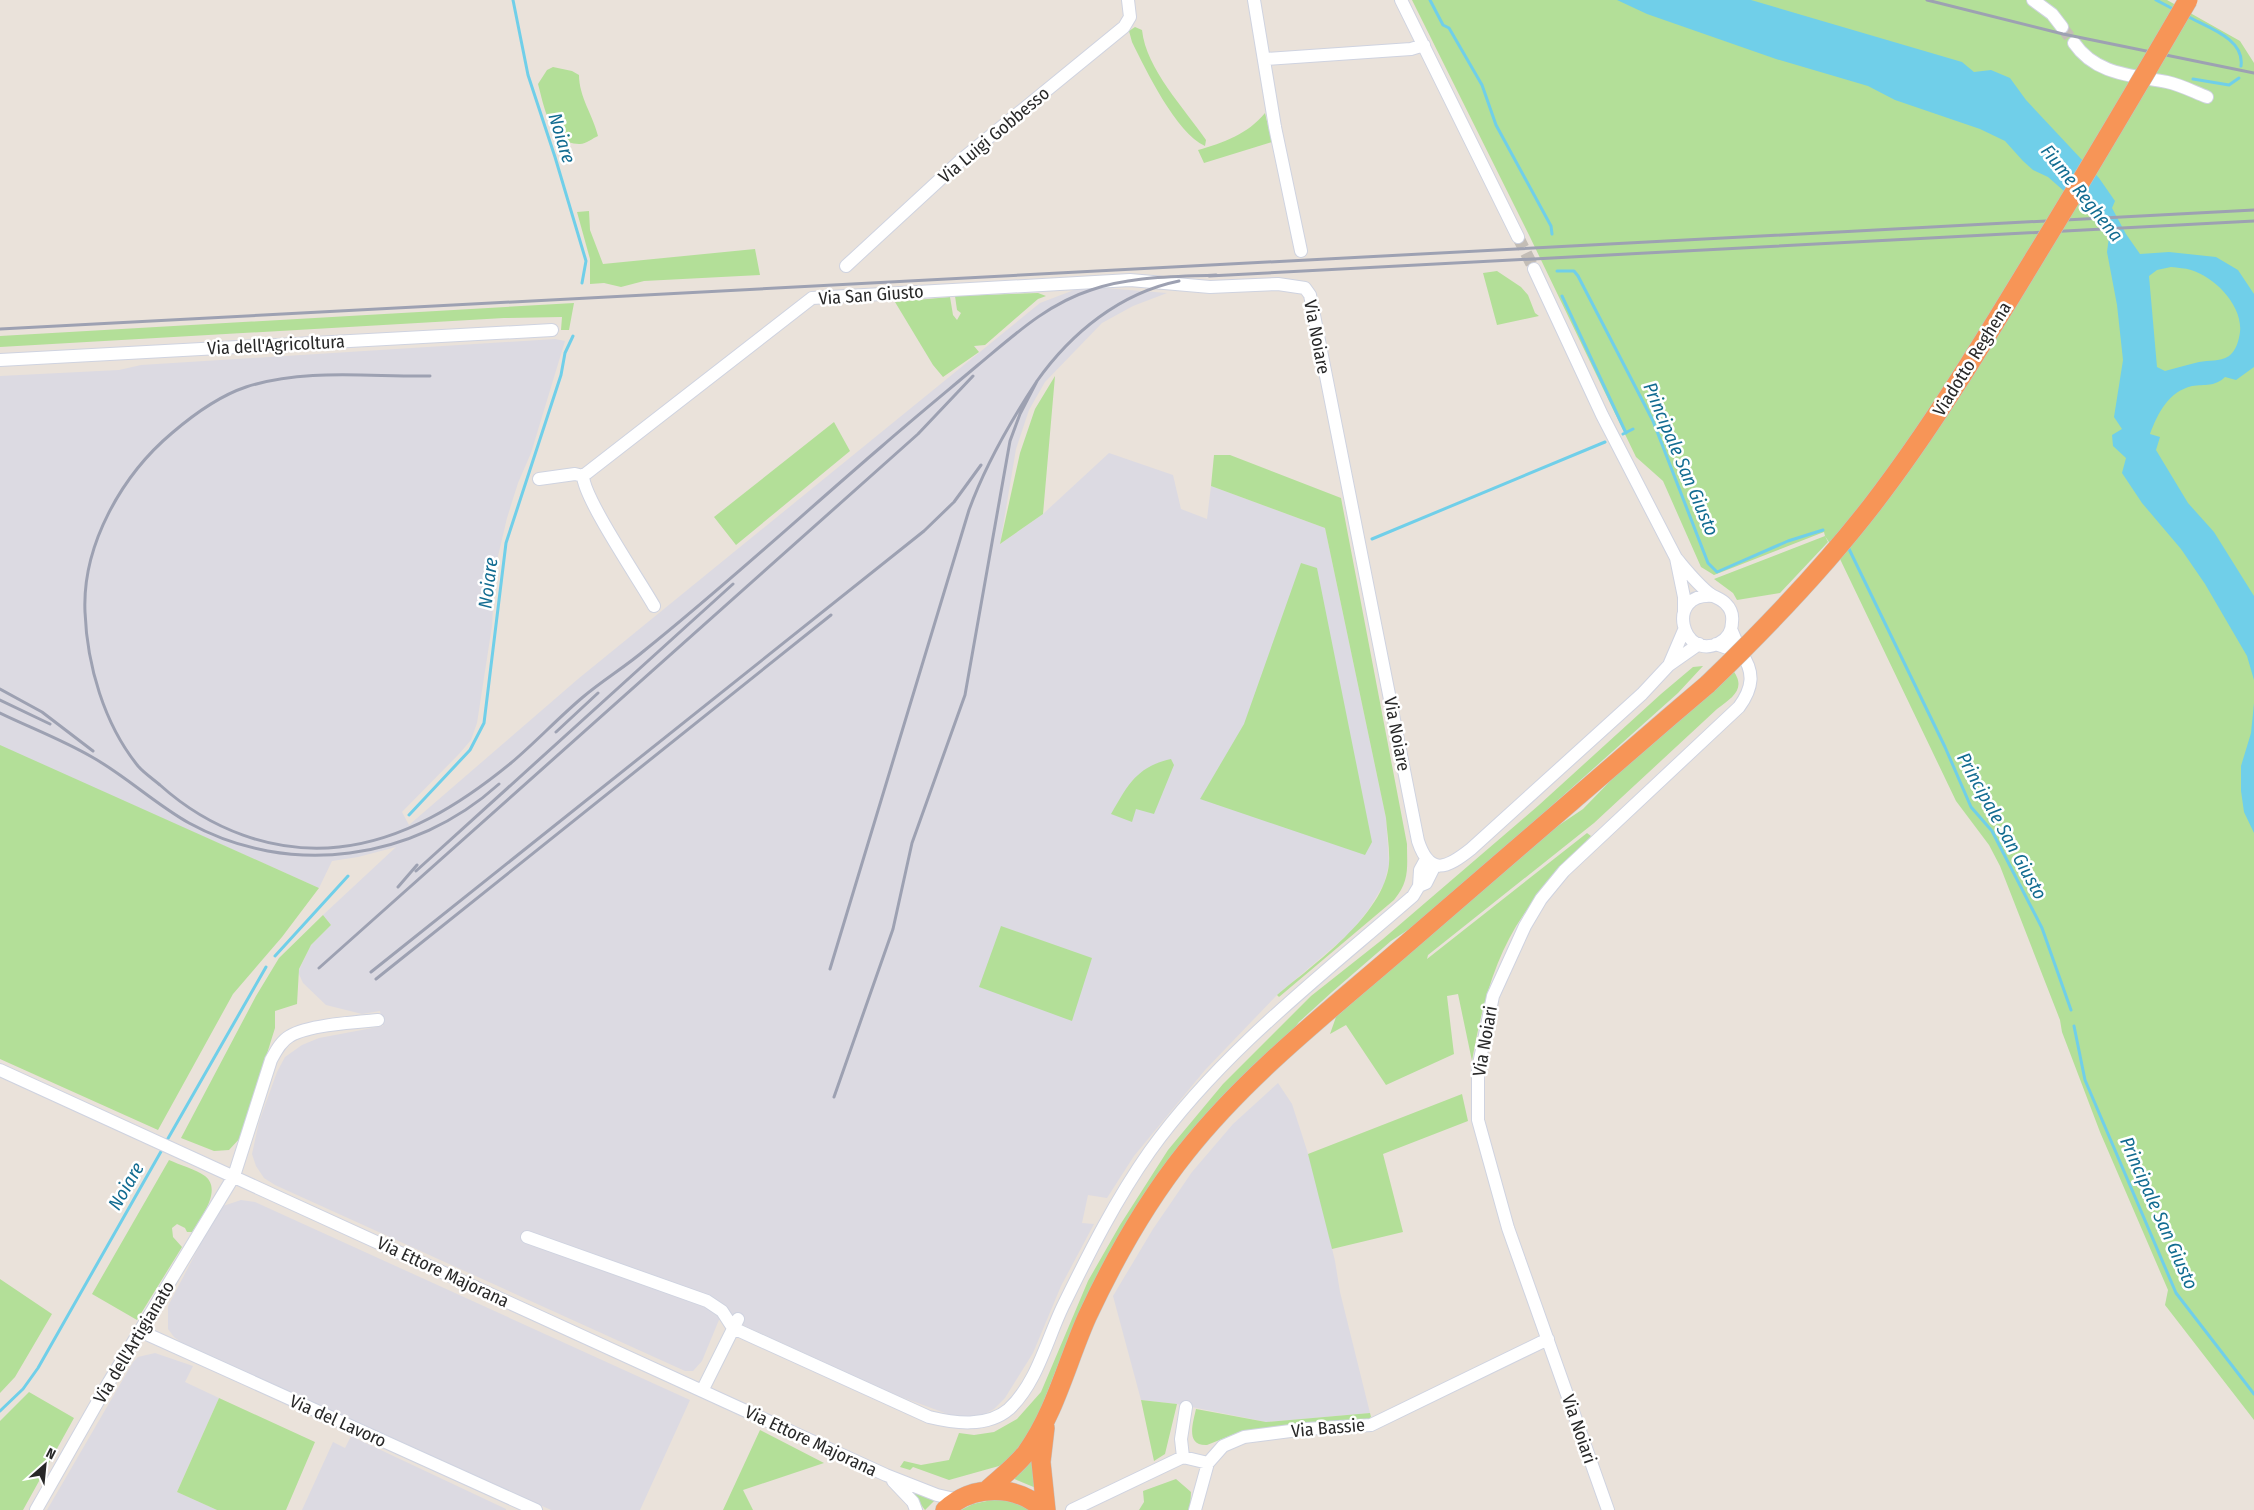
<svg xmlns="http://www.w3.org/2000/svg" width="2254" height="1510" viewBox="0 0 2254 1510" font-family="'Fira Sans Condensed',sans-serif">
  <style>
    .industrial { fill: #dcdae2 }
    .green { fill: #b3df98 }
    .water { fill: #70cfe9; fill-rule: evenodd }
    .lines { fill: none; stroke-linecap: round; stroke-linejoin: round }
    .stream { stroke: #70cfe9; stroke-width: 3 }
    .minor-tunnel { stroke: #c3bdb6; stroke-width: 12; stroke-dasharray: 12 6; stroke-linecap: butt }
    .minor-casing { stroke: #cfd3e0; stroke-width: 14 }
    .highway-casing { stroke: #c3c3c3; stroke-width: 20 }
    .minor { stroke: #fff; stroke-width: 12 }
    .highway { stroke: #f79557; stroke-width: 19 }
    .rail { stroke: #9da1b2; stroke-width: 3 }
    .highway-bridge-casing { stroke: #c3c3c3; stroke-width: 20; stroke-linecap: butt }
    .highway-bridge { stroke: #f79557; stroke-width: 19 }
    .labels { text-anchor: middle; dominant-baseline: central; stroke-width: 5; stroke-linejoin: round; paint-order: stroke }
    .street-label { font-size: 18px; fill: #282828; stroke: #fff }
    .water-label { font-size: 19px; font-style: italic; fill: #126c91; stroke: #fff }
  </style>
  <rect width="100%" height="100%" fill="#eae2da"/>
  <path class="industrial" d="M 1091,287 L 1167,293 L 1133,306 L 1102,323 L 1045,382 L 1029,410 L 1016,449 L 1000,544 L 1043,514 L 1109,453 L 1173,475 L 1181,509 L 1207,519 L 1211,486 L 1325,528 L 1386,818 L 1389,864 L 1384,884 L 1369,909 L 1350,933 L 1277,995 L 1205,1070 L 1134,1156 L 1107,1198 L 1088,1195 L 1082,1223 L 1094,1224 L 1061,1286 L 1033,1353 L 1005,1398 L 994,1409 L 980,1416 L 953,1416 L 896,1395 L 721,1315 L 702,1361 L 693,1371 L 685,1371 L 275,1185 L 264,1178 L 256,1166 L 252,1154 L 259,1122 L 277,1072 L 285,1057 L 302,1045 L 319,1038 L 383,1026 L 380,1011 L 362,1014 L 326,1005 L 303,983 L 298,972 L 311,945 L 331,925 L 323,915 L 396,847 L 358,857 L 332,861 L 319,888 L 0,746 L 0,376 L 119,370 L 141,365 L 555,339 L 565,341 L 531,453 L 518,483 L 507,518 L 495,569 L 492,626 L 477,723 L 471,740 L 459,754 L 402,812 L 409,825 L 578,679 L 1040,303 L 1074,290 Z
    M 1278,1083 L 1292,1104 L 1313,1169 L 1335,1261 L 1340,1292 L 1370,1413 L 1266,1422 L 1177,1404 L 1141,1400 L 1113,1296 L 1153,1229 L 1192,1172 L 1233,1124 Z
    M 241,1200 L 255,1202 L 690,1400 L 640,1510 L 551,1510 L 185,1345 L 174,1337 L 168,1329 L 168,1306 L 212,1222 L 223,1206 Z
    M 155,1353 L 193,1366 L 185,1382 L 219,1398 L 177,1492 L 217,1510 L 47,1510 L 133,1362 L 138,1357 Z
    M 351,1436 L 506,1509 L 506,1510 L 302,1510 L 333,1442 L 345,1448 Z"/>
  <path class="green" d="M 1412,0 L 2167,0 L 2240,41 L 2254,63 L 2254,1420 L 2165,1305 L 2168,1290 L 2100,1132 L 2062,1032 L 2060,1020 L 2000,866 L 1989,845 L 1956,801 L 1840,559 L 1825,536 L 1828,542 L 1780,593 L 1737,600 L 1733,593 L 1714,579 L 1825,536 L 1824,532 L 1714,575 L 1701,567 L 1663,481 L 1636,457 L 1529,235 Z
    M 1135,27 L 1142,30 C 1146,69 1185,109 1206,140 L 1205,146 C 1176,133 1146,70 1132,42 L 1129,31 Z
    M 553,67 L 572,71 L 579,75 C 579,97 593,115 598,136 C 593,138 586,144 580,144 C 550,145 544,106 538,84 L 547,70 Z
    M 1265,113 L 1272,142 L 1204,163 L 1198,150 C 1223,143 1248,134 1265,113 Z
    M 589,211 L 590,230 L 603,264 L 755,249 L 760,275 L 644,281 L 621,287 L 604,283 L 590,284 L 590,259 L 577,212 Z
    M 1497,271 L 1521,287 L 1528,295 L 1535,313 L 1539,316 L 1497,325 L 1483,273 Z
    M 1038,293 L 1046,296 L 1038,299 L 985,345 L 974,346 L 979,352 L 943,377 L 933,365 L 895,302 L 950,297 L 953,315 L 957,320 L 961,313 L 957,310 L 955,296 Z
    M 574,303 L 569,330 L 561,330 L 562,317 L 504,318 L 0,347 L 0,336 Z
    M 1055,376 L 1043,514 L 1000,544 L 1020,453 L 1035,409 Z
    M 834,422 L 850,451 L 736,545 L 714,517 Z
    M 1214,455 L 1230,455 L 1341,498 L 1407,844 C 1407,867 1410,881 1394,900 L 1279,997 L 1277,995 C 1313,965 1384,915 1389,864 C 1390,849 1387,833 1386,818 L 1325,528 L 1211,486 Z
    M 1301,563 L 1317,568 L 1372,842 L 1365,855 L 1200,799 L 1244,724 Z
    M 1703,666 L 1678,693 L 1426,918 L 1391,941 L 1332,992 L 1299,1022 L 1284,1041 L 1245,1076 L 1072,1329 L 1034,1426 L 1009,1460 L 999,1466 L 949,1480 L 913,1467 L 910,1470 L 900,1467 L 904,1461 L 921,1465 L 949,1460 L 959,1433 L 974,1435 L 994,1432 L 1017,1419 L 1041,1392 L 1088,1281 L 1120,1225 L 1168,1150 L 1223,1084 L 1311,996 L 1383,939 L 1539,805 L 1661,694 L 1693,667 Z
    M 1731,668 C 1748,688 1733,697 1717,709 L 1594,823 L 1428,955 L 1427,959 L 1587,833 L 1591,836 C 1568,861 1543,886 1524,914 C 1494,957 1481,1010 1472,1061 L 1458,994 L 1447,996 L 1454,1054 L 1386,1085 L 1346,1025 L 1330,1034 L 1336,1017 L 1540,838 L 1583,809 L 1622,769 Z
    M 0,745 L 319,888 L 282,937 L 233,994 L 158,1130 L 0,1059 Z
    M 1171,759 L 1174,765 L 1154,814 L 1136,809 L 1132,822 L 1111,814 C 1128,785 1136,767 1171,759 Z
    M 323,915 L 331,925 L 311,945 L 299,969 L 297,1004 L 275,1011 L 275,1028 L 241,1137 L 229,1150 L 214,1151 L 181,1138 L 256,996 L 279,958 Z
    M 1001,926 L 1092,958 L 1072,1021 L 979,987 Z
    M 1462,1094 L 1468,1121 L 1383,1154 L 1403,1232 L 1332,1249 L 1308,1154 Z
    M 169,1160 C 180,1165 195,1169 205,1176 C 223,1190 200,1219 192,1232 L 187,1232 L 185,1228 L 177,1224 L 172,1228 L 173,1237 L 182,1247 L 137,1320 L 92,1294 Z
    M 0,1279 L 52,1314 L 15,1377 L 0,1393 Z
    M 29,1392 L 74,1418 L 23,1510 L 0,1510 L 0,1421 Z
    M 219,1398 L 315,1442 L 286,1510 L 217,1510 L 177,1492 Z
    M 1141,1400 L 1177,1404 L 1165,1454 L 1154,1461 Z
    M 1196,1409 L 1266,1422 L 1370,1413 L 1371,1417 L 1368,1420 L 1287,1425 L 1242,1431 L 1207,1445 C 1185,1446 1193,1423 1196,1409 Z
    M 760,1430 L 824,1463 L 743,1490 L 753,1510 L 723,1510 Z
    M 1036,1448 L 1036,1488 L 1012,1478 Z
    M 1176,1479 L 1191,1492 L 1190,1510 L 1139,1510 L 1144,1502 L 1143,1491 Z
    M 910,1490 L 936,1499 L 925,1510 Z
    M 996,1499 L 1015,1502 L 1030,1510 L 961,1510 L 973,1504 Z"/>
  <path class="water" d="M 1617,0 L 1751,0 L 1962,62 L 1974,72 L 1991,70 L 2010,78 L 2026,100 L 2099,178 L 2115,201 L 2112,208 L 2126,234 L 2140,254 L 2169,252 L 2216,257 L 2238,270 L 2254,294 L 2254,367 L 2236,380 L 2225,377 C 2215,387 2205,384 2192,386 C 2168,392 2158,413 2150,434 L 2160,437 L 2156,450 L 2188,503 L 2214,532 L 2254,596 L 2254,680 L 2247,656 L 2205,584 L 2181,549 L 2142,503 L 2122,473 L 2126,458 L 2113,446 L 2112,435 L 2122,429 L 2114,417 L 2123,360 L 2117,305 L 2107,252 L 2109,237 L 2081,206 L 2048,177 L 2033,170 L 2023,161 L 2005,141 L 1980,129 L 1895,100 L 1868,86 L 1776,59 L 1647,14 ZM 2171,267 C 2178,268 2185,268 2191,270 C 2215,277 2243,306 2240,332 C 2239,340 2236,351 2229,356 C 2219,362 2209,360 2199,362 C 2187,365 2176,368 2165,371 L 2157,367 L 2149,276 L 2157,270 Z
    M 2254,703 L 2254,833 L 2244,812 L 2241,791 L 2241,766 L 2251,733 Z"/>
  <g class="lines">
    <path class="stream" d="M 513,0 L 528,75 L 555,157 L 586,261 L 582,283
      M 1430,0 L 1443,25 L 1449,28 L 1482,85 L 1496,125 L 1551,226 L 1552,234
      M 2156,0 L 2175,10
      M 2187,16 C 2206,27 2245,38 2241,66
      M 2193,79 L 2229,85 L 2239,78
      M 1557,271 L 1574,271 L 1578,276 L 1653,421 L 1708,563 L 1717,572 L 1788,541 L 1823,530
      M 1562,296 L 1626,433
      M 1623,434 L 1633,429
      M 1372,539 L 1605,442
      M 1849,549 L 1945,747 L 1971,807 L 1992,831 L 2042,928 L 2071,1010
      M 409,815 L 470,750 L 484,723 L 506,543 L 561,375 L 565,353 L 573,336
      M 275,956 L 348,876
      M 2074,1026 L 2085,1080 L 2176,1293 L 2254,1394
      M 166,1142 L 266,967
      M 0,1411 L 23,1389 L 38,1368 L 163,1148"/>
    <path class="minor-tunnel" d="M 2062,27 L 2074,43
      M 1518,237 L 1534,269"/>
    <defs>
      <path id="minor" d="M 1254,0 L 1275,127 L 1301,251
        M 1401,0 L 1518,237
        M 2033,0 L 2052,14 L 2062,27
        M 2074,43 C 2096,75 2132,75 2167,82 C 2181,85 2194,92 2207,97
        M 1265,59 L 1411,49 L 1424,45
        M 846,266 L 960,161 L 1124,27 L 1130,17 L 1128,0
        M 1534,269 L 1602,415 L 1676,558
        M 0,360 L 552,330
        M 539,479 L 575,474 L 583,476
        M 654,606 C 640,581 584,499 583,476 L 812,298 L 1130,280 L 1210,287 L 1278,284 L 1305,288 L 1310,295 L 1418,841 C 1430,877 1447,868 1471,849 L 1642,694 L 1669,665
        M 1684,611 L 1684,597 L 1676,558 C 1687,571 1697,584 1710,594 C 1716,598 1722,599 1726,604 C 1731,609 1733,615 1732,622 C 1732,631 1727,639 1719,643 C 1682,662 1664,592 1713,596
        M 1684,630 L 1669,665 L 1699,644
        M 1716,644 L 1741,653 L 1731,629
        M 1426,859 L 1420,870 L 1419,886 L 1426,883 L 1435,865
        M 0,1070 L 886,1475 L 937,1495 L 959,1500
        M 527,1237 L 707,1301 L 722,1311 L 733,1328 L 929,1417 C 954,1423 987,1428 1009,1409 C 1037,1383 1047,1339 1063,1306 C 1089,1253 1116,1199 1150,1151 C 1222,1051 1321,976 1413,896 L 1419,886
        M 140,1331 L 536,1510
        M 702,1391 L 738,1319
        M 1183,1457 L 1181,1439 L 1186,1407
        M 893,1481 L 913,1502 L 916,1510
        M 36,1510 L 109,1382 L 234,1176 L 271,1060 C 276,1051 281,1041 290,1036 C 308,1025 356,1022 378,1020
        M 1072,1510 L 1183,1457 L 1208,1463
        M 1195,1510 L 1208,1463 L 1223,1446 L 1244,1437 L 1306,1429 L 1371,1425 L 1548,1339
        M 1608,1510 L 1508,1228 L 1478,1120 L 1478,1069 L 1493,996 L 1525,926 L 1541,899 L 1564,871 L 1739,707 C 1753,688 1755,672 1741,653"/>
      <path id="highway" d="M 1045,1428 L 1041,1462 L 1046,1510
        M 986,1491 C 999,1479 1015,1467 1026,1453 C 1055,1413 1067,1362 1087,1317 C 1114,1259 1146,1202 1186,1152 C 1248,1074 1328,1012 1403,947 C 1505,859 1606,771 1708,684
        M 945,1510 C 973,1484 1016,1484 1044,1510"/>
    </defs>
    <use href="#minor" class="minor-casing"/>
    <use href="#highway" class="highway-casing"/>
    <use href="#minor" class="minor"/>
    <use href="#highway" class="highway"/>
    <path class="rail" d="M 1927,0 L 2063,34 L 2254,73
      M 1209,276 L 2254,221
      M 0,329 L 2254,210
      M 430,376 C 369,377 305,368 246,387 C 219,396 193,415 172,433 C 122,475 82,545 85,612 C 87,665 104,724 138,766 C 144,773 153,779 160,785 C 209,829 273,854 339,847 C 404,840 461,804 511,763 C 536,742 558,718 583,697 C 603,680 625,667 645,650 C 726,585 803,514 881,447 C 913,419 946,392 978,365 C 1013,336 1047,304 1091,290 C 1131,276 1174,277 1216,275
      M 1037,381 C 1071,333 1120,293 1179,281
      M 0,689 L 42,712 L 93,751
      M 0,700 L 50,724
      M 0,713 C 31,728 63,740 92,757 C 126,776 155,804 189,823 C 289,878 414,861 499,784
      M 556,732 L 598,693
      M 416,871 L 733,584
      M 398,887 L 417,865
      M 319,968 L 918,434 L 973,376
      M 830,969 L 969,510 C 986,463 1010,422 1037,381 L 1020,414 L 1010,441 L 965,695 L 912,843 L 893,929 L 834,1097
      M 371,972 L 924,531 L 954,502 L 981,465
      M 376,979 L 831,615"/>
    <defs>
      <path id="highway-bridge" d="M 1708,684 C 1767,627 1823,569 1873,504 C 1933,426 1984,341 2035,257 C 2087,172 2138,86 2188,0"/>
    </defs>
    <use href="#highway-bridge" class="highway-bridge-casing"/>
    <use href="#highway-bridge" class="highway-bridge"/>
  </g>
  <g class="labels">
    <g class="street-label">
      <text transform="translate(994 135) rotate(-40)">Via Luigi Gobbesso</text>
      <text transform="translate(871 295) rotate(-4)">Via San Giusto</text>
      <text transform="translate(1317 337) rotate(79)">Via Noiare</text>
      <text transform="translate(276 345) rotate(-3)">Via dell'Agricoltura</text>
      <text transform="translate(1972 359) rotate(-58)">Viadotto Reghena</text>
      <text transform="translate(1397 734) rotate(79)">Via Noiare</text>
      <text transform="translate(1485 1041) rotate(-80)">Via Noiari</text>
      <text transform="translate(443 1272) rotate(25)">Via Ettore Majorana</text>
      <text transform="translate(134 1342) rotate(-59)">Via dell'Artigianato</text>
      <text transform="translate(338 1421) rotate(24)">Via del Lavoro</text>
      <text transform="translate(1328 1428) rotate(-5)">Via Bassie</text>
      <text transform="translate(1579 1429) rotate(71)">Via Noiari</text>
      <text transform="translate(811 1441) rotate(25)">Via Ettore Majorana</text>
    </g>
    <g class="water-label">
      <text transform="translate(562 138) rotate(73)">Noiare</text>
      <text transform="translate(2082 193) rotate(51)">Fiume Reghena</text>
      <text transform="translate(1681 459) rotate(67)">Principale San Giusto</text>
      <text transform="translate(488 583) rotate(-83)">Noiare</text>
      <text transform="translate(2002 826) rotate(61)">Principale San Giusto</text>
      <text transform="translate(126 1186) rotate(-60)">Noiare</text>
      <text transform="translate(2159 1213) rotate(66)">Principale San Giusto</text>
    </g>
  </g>
  <g transform="translate(45 1465) rotate(27)" stroke="#ffffff" stroke-width="4" paint-order="stroke">
  <path d="M0-4L9 19L0 12L-9 19Z" fill="#282828"/>
  <text y="-8" font-size="14" font-weight="bold" text-anchor="middle" fill="#282828">N</text>
  </g>
</svg>
